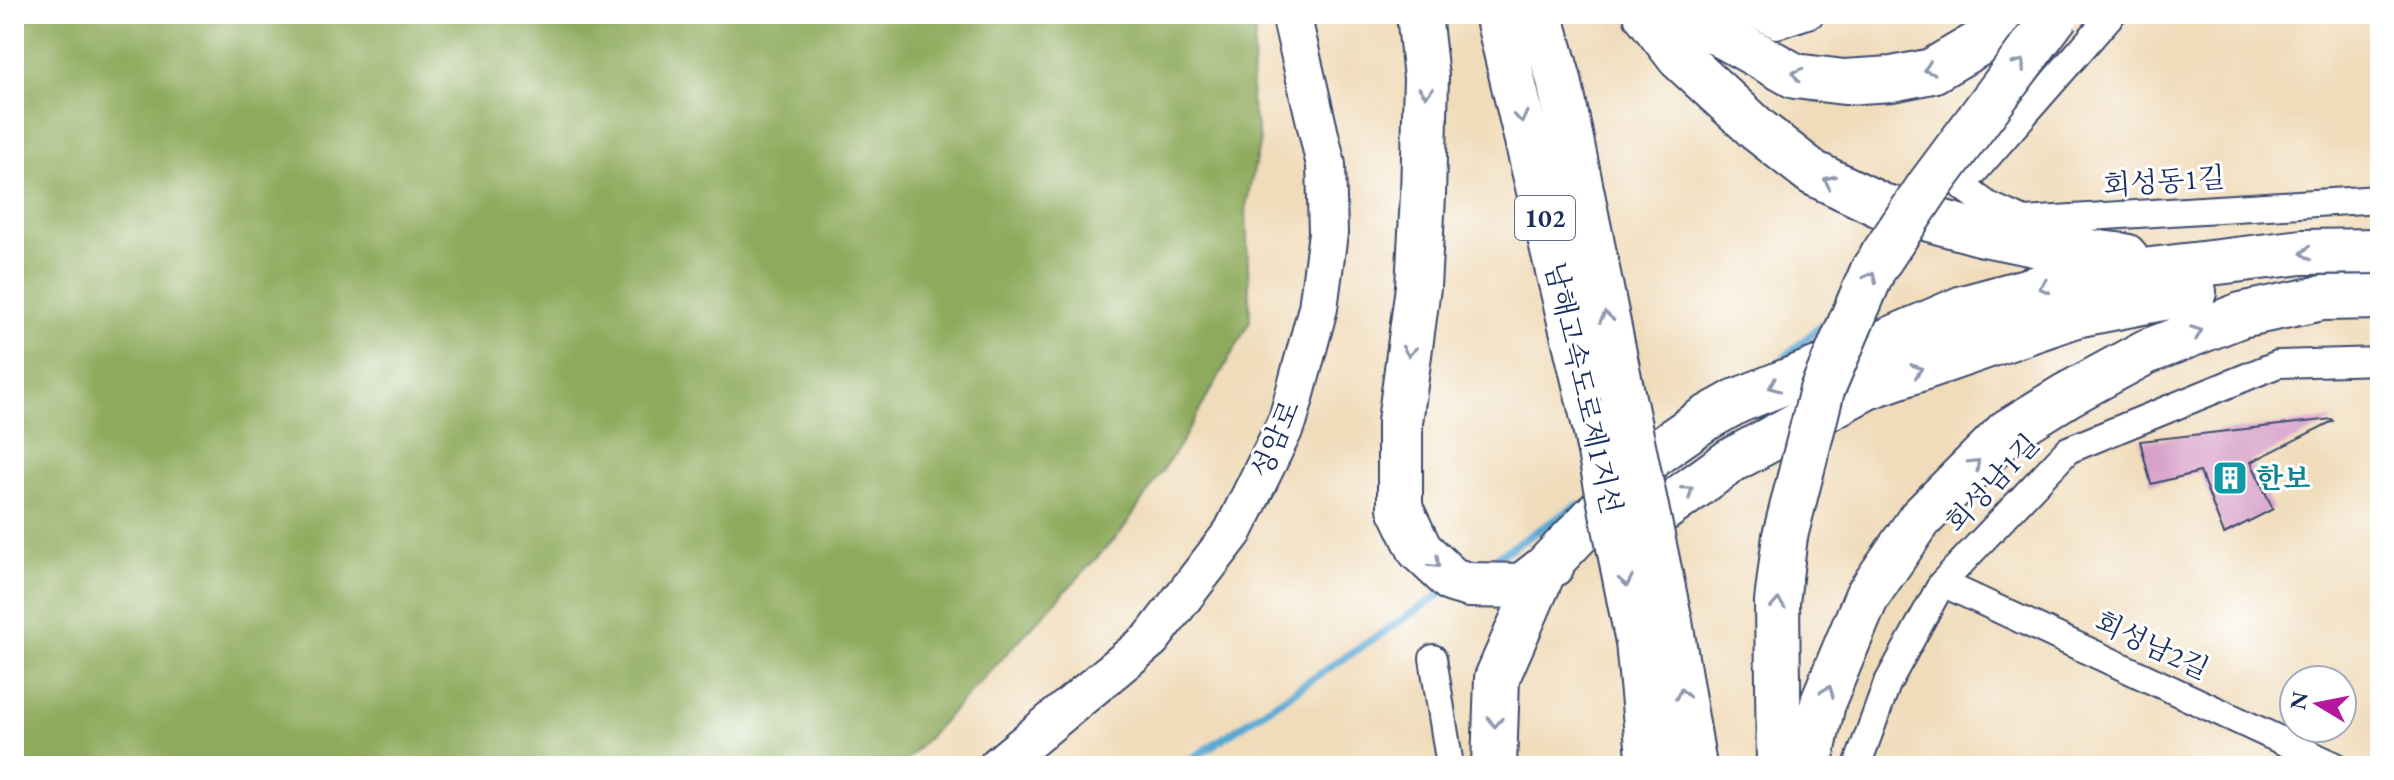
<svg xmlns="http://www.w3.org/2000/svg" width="2394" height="780" viewBox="0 0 2394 780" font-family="'EB Garamond','Noto Serif KR',serif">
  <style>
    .forest { fill: #8eaa5c; stroke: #546c5d; stroke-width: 2 }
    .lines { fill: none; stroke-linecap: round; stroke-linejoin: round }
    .stream { stroke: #59a8d3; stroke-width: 8 }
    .building { fill: #d8a1c9 }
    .minor-casing { stroke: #3b496c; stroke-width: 30 }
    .secondary-casing { stroke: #3b496c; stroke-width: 42 }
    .motorway-casing { stroke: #3b496c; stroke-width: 48 }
    .minor { stroke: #fff; stroke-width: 26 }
    .secondary { stroke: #fff; stroke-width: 38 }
    .motorway { stroke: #fff; stroke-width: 44 }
    .motorway-bridge-casing { stroke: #3b496c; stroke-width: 48; stroke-linecap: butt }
    .motorway-bridge { stroke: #fff; stroke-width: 44 }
    .oneway { stroke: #8d97ae }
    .labels { text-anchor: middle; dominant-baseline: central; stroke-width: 6; stroke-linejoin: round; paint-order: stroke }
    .shield { fill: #fff; stroke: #5f6d8e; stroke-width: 2 }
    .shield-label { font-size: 26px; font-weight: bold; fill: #1b2f5e }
    .street-label { font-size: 28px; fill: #1b2f5e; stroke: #fff }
    .culture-label { font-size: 28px; font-weight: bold; fill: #0d838f; stroke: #fff; text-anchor: start }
  </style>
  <rect width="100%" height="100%" fill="#fff"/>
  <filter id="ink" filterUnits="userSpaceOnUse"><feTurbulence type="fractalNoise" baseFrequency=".0125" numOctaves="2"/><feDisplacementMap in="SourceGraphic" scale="16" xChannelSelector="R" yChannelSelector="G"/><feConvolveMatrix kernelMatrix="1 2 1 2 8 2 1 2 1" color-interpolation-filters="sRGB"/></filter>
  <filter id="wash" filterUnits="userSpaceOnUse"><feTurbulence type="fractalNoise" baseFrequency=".006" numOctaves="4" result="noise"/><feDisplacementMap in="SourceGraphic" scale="32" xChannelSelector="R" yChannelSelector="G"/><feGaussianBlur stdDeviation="1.8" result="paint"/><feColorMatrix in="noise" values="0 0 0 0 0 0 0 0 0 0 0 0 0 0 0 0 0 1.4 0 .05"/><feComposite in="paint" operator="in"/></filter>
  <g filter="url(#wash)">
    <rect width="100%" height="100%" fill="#f0dcba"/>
    <path class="forest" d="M 14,14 L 1256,14 L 1251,101 L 1260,141 L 1246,206 L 1250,322 L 1181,443 L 1121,532 L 901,766 L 14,766 Z"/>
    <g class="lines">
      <path class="stream" d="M 1775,366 L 1834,315
        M 1478,569 L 1578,505
        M 1181,766 L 1444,592"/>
    </g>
    <g id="blocks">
      <path class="building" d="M 2332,419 L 2333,421 L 2251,462 L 2273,509 L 2224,534 L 2200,472 L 2151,484 L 2140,441 Z"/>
    </g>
  </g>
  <g filter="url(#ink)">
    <use href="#blocks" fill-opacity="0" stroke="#3b496c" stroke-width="2"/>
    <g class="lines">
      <defs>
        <path id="minor" d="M 1755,14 L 1777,25 L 1811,14
          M 2112,14 L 1962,186 L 1988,205 L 2024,221 L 2380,199
          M 1942,583 L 2336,766
          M 1433,658 L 1450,766
          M 1857,766 L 1887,684 L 1942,583 L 2068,450 L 2278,364 L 2380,361"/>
        <path id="secondary" d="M 998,766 L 1151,639 L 1233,532 L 1288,420 L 1318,308 L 1328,233 L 1326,165 L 1291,14"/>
        <path id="motorway" d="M 1419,14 L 1426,77 L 1423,196 L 1418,287 L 1400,422 L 1400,508 L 1420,550 L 1452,580 L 1469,585 L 1522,586 L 1545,568 L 1653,455 L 1703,420 L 1737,401 L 1866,350 L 1963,308 L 2067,280 L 2302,252 L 2380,251
          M 1497,14 L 1594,422
          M 1540,14 L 1559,80 L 1622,393
          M 1646,14 L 1679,57 L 1758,130 L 1813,173 L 1882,206 L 1984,234 L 2049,247 L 2125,256
          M 1684,14 L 1795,76 L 1844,82 L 1892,79 L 1932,71 L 1985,40 L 2019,14
          M 1617,532 L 1664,509 L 1732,460 L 1867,387 L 2076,315 L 2194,292
          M 1670,622 L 1694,766
          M 1638,642 L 1650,766
          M 1494,766 L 1497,678 L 1545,568 L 1552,565
          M 1779,766 L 1777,602 L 1785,536
          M 1809,766 L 1824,699 L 1867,596 L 1920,519 L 2007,432 L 2067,395 L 2146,352 L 2241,315 L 2322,298 L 2380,297"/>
      </defs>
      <use href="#minor" class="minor-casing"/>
      <use href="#secondary" class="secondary-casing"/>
      <use href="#motorway" class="motorway-casing"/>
      <use href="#minor" class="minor"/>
      <use href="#secondary" class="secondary"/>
      <use href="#motorway" class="motorway"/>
      <defs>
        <path id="motorway-bridge" d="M 1622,393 L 1670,622
          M 1594,422 L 1638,642
          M 1785,536 L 1822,390 L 1873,270 L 1929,186 L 2057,14"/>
      </defs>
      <use href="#motorway-bridge" class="motorway-bridge-casing"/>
      <use href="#motorway-bridge" class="motorway-bridge"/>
    </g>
    <defs><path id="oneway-chevron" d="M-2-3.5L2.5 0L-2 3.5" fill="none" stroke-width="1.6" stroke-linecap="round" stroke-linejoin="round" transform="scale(2)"/></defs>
    <g class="oneway">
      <use href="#oneway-chevron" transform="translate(2020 64) rotate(-53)"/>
      <use href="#oneway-chevron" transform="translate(1929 69) rotate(160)"/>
      <use href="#oneway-chevron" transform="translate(1797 74) rotate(-164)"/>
      <use href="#oneway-chevron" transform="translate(1426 92) rotate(92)"/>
      <use href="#oneway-chevron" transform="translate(1521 117) rotate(77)"/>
      <use href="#oneway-chevron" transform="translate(1829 181) rotate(-155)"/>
      <use href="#oneway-chevron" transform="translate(2306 253) rotate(177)"/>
      <use href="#oneway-chevron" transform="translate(1871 277) rotate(-64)"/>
      <use href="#oneway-chevron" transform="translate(2044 287) rotate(165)"/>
      <use href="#oneway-chevron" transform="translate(1606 317) rotate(-101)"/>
      <use href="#oneway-chevron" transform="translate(2197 332) rotate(-21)"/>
      <use href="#oneway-chevron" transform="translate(1409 351) rotate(97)"/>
      <use href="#oneway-chevron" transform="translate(1917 370) rotate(-19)"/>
      <use href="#oneway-chevron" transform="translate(1774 386) rotate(158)"/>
      <use href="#oneway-chevron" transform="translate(1975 464) rotate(-45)"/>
      <use href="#oneway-chevron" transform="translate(1688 491) rotate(-36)"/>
      <use href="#oneway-chevron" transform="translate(1435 563) rotate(44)"/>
      <use href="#oneway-chevron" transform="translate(1626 581) rotate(79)"/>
      <use href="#oneway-chevron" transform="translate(1778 604) rotate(-87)"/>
      <use href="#oneway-chevron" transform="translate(1828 691) rotate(-69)"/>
      <use href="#oneway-chevron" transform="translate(1682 694) rotate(-99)"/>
      <use href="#oneway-chevron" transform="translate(1495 722) rotate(93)"/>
    </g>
  </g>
  <defs>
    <symbol id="building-square" viewBox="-11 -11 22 22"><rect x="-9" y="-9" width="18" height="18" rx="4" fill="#0f9aa8" stroke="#fff"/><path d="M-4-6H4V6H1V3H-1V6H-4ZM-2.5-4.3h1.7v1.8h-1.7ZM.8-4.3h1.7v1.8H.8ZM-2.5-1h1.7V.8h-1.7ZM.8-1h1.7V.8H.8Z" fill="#fff"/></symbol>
  </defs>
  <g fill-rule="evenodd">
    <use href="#building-square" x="2210" y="458" width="40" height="40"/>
  </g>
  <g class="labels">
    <rect class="shield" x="1515" y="196" width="60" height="44" rx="6"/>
    <g class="shield-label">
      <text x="1545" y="218">102</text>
    </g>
    <g class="street-label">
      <text transform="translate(2164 181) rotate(-4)">회성동1길</text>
      <text transform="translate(1584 388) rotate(77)">남해고속도로제1지선</text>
      <text transform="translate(1275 439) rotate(-67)">성암로</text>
      <text transform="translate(1992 483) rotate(-47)">회성남1길</text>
      <text transform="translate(2152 645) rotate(25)">회성남2길</text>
    </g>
    <g class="culture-label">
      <text x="2256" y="478">한보</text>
    </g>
  </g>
  <rect width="2394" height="780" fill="none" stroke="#fff" stroke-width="48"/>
  <g transform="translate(2318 704) rotate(280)"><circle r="38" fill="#ffffff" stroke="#a4acbf" stroke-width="2"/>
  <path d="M0-6L14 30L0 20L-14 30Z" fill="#b5179e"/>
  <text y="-12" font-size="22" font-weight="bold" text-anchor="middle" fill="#1b2f5e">N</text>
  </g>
</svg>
